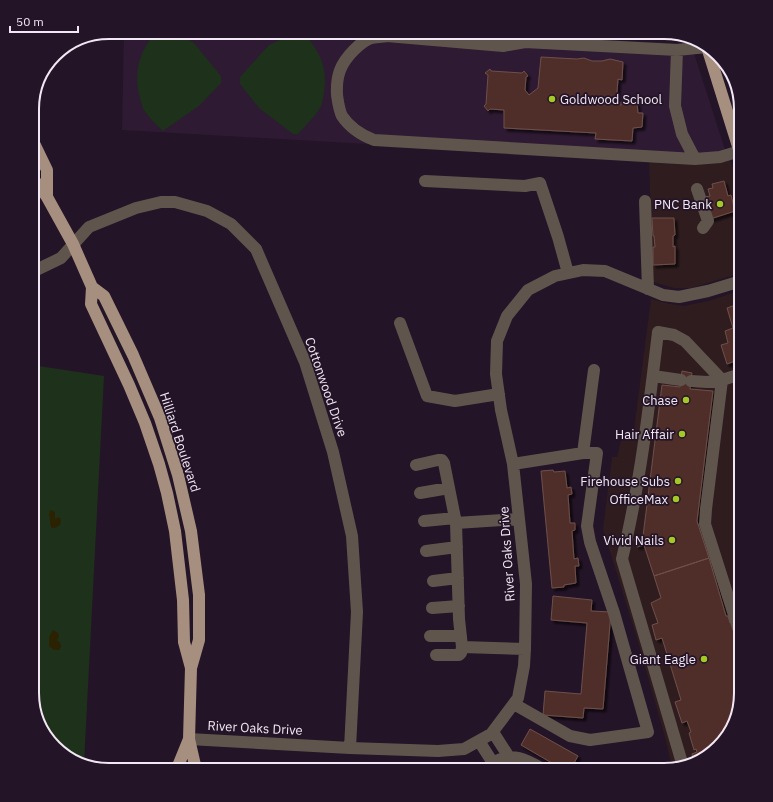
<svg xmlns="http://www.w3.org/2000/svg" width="773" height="802" viewBox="0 0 773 802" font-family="'IBM Plex Sans',sans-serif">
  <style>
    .commercial { fill: #2f1c1f }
    .built { fill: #2e1a33 }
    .green { fill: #1e311b }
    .sand { fill: #2a2201 }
    .building { fill: #4f2f2b; stroke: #6e4f4a; filter: url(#shadow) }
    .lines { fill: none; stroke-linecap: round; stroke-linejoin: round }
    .minor { stroke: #60554d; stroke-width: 12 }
    .major { stroke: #a68f7f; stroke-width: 12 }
    .poi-dot { fill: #a4c825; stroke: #241427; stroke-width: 1.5 }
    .labels { text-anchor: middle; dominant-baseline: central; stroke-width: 3.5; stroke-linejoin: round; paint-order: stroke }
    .poi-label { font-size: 13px; fill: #f2e7f4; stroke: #241427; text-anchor: end }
    .street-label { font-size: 13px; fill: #f2e7f4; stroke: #241427 }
    .rim { fill: none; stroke: #f2e7f4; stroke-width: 2 }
  </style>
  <defs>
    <filter id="shadow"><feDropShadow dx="3" dy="3" stdDeviation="1" flood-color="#0009"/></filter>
  </defs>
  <rect width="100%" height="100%" fill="#241427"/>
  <path class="commercial" d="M 577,32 L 669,32 L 680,35 L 679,41 L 576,37 Z
    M 649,159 L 730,159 L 741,192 L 741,273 L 691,288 L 674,288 L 653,282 Z
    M 741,290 L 741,693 L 733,727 L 715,751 L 672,767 L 665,737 L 637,638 L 603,529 L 612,457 L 617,457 L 621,440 L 633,437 L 651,299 L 670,304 L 684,306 L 709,301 Z"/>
  <path class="built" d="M 124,32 L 450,32 L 691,44 L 728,159 L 402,146 L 122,130 Z"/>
  <path class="green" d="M 157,32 L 175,32 L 194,43 L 221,76 L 221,83 L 200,105 L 163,131 C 156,125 149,118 144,110 C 142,107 141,102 140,98 C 133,75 139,49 157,32 Z
    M 297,32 L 302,32 C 320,50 328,68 324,93 C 323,97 323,102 321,106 C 315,117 306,125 298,134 L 293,134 L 259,108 L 240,84 L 240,77 L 269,45 Z
    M 32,365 L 104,376 L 84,764 L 75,762 L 51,744 L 32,694 Z"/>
  <path class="sand" d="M 50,510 L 55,512 L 55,519 L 59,517 L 61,520 L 60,525 L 55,528 L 52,528 C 49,524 51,520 49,515 Z
    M 53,630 L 58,633 L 59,636 L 57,641 L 60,642 L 61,647 L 59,650 L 54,650 L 49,646 L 49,637 Z"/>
  <path class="building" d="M 541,57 L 577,59 L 584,58 L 592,61 L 602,61 L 610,59 L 623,62 L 622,80 L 618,79 L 616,105 L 621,105 L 621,102 L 637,103 L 638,113 L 643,113 L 642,127 L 633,128 L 632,141 L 595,139 L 596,133 L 504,128 L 504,110 L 490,109 L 488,111 L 484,106 L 486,104 L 488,75 L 485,73 L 490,69 L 491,71 L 522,73 L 524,71 L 528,76 L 526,77 L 525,90 L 529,95 L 538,88 Z
    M 724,181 L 728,196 L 731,195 L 735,211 L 704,221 L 705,197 L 710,196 L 708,189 L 713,188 L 712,184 Z
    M 652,218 L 674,218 L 675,235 L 673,236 L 673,247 L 675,246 L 675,264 L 653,265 L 653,247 L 655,247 L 654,236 L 653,236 Z
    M 741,303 L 741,359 L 727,364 L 721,345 L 728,343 L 725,331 L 733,328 L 727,308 Z
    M 682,371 L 692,373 L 690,389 L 713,391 L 697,521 L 709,558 L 654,576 L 644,545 L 637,547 L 634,539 L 643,536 L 662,385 L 680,387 Z
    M 553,470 L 554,472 L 565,471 L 567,488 L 571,487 L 572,494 L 568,495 L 570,523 L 575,523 L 575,530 L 572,531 L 574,559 L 578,558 L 579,566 L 575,566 L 576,583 L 564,585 L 564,587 L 552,588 L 541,471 Z
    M 709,558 L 726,616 L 728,616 L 730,623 L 732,622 L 741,653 L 741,694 L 733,727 L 715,751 L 693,759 L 692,754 L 697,752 L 696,749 L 694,750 L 689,733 L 691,732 L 687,721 L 682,723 L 675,702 L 681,700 L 662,638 L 656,640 L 652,625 L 658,623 L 651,603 L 661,598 L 654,576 Z
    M 553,596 L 592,600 L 591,611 L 611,612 L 603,709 L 584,708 L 583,718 L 543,715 L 545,691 L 581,694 L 587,623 L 551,620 Z
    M 530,729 L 578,756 L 570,770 L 564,770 L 521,745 Z"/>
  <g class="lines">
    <path class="minor" d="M 707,47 L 677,50 L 525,42 L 503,46 L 387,36 C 382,37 376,37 371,38 C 365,40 359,45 354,50 C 340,64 336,76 337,95 C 338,102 339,110 342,116 C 350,128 361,135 374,140 L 695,159 L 720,157 L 740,151
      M 677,50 L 675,106 L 682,134 L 695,159
      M 425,181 L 525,186 L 540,183 L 558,237 L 568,273
      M 697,189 L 708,221 L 703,228
      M 645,201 L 648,289
      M 32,272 L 61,258 L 89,227 L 136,208 L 161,202 L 175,202 L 207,211 L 231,224 L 256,249 L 305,362 L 333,452 L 352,536 L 357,612 L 350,748
      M 400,323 L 427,396 L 455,401 L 499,394
      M 741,374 L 722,380 L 706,509 L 705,524 L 741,637
      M 653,376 L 681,380
      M 691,381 L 707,382 L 722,380
      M 583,453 L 594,370
      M 513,464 L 583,453 L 597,453 L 587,526 L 590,542 L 614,613 L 648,732 L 590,740 L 570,736 L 514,704
      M 416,465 L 438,460 L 442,460 L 444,463 L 456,523
      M 420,493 L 449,488
      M 519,519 L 456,523 L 459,619 L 462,647 L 525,649
      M 424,521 L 455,518
      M 426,551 L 457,547
      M 433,581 L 458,578
      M 432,608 L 459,606
      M 430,636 L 461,636
      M 436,655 L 459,655 L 461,653 L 462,647
      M 493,732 L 509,757
      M 189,739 L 350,748 L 438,751 L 464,749 L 491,734 L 518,698 L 524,666 L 525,649 L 526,584 L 519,519 L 513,464 L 501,410 L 496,374 L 497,341 L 507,316 L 528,290 L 555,276 L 583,270 L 605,271 L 663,295 L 679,297 L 708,291 L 741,281
      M 479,741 L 493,763
      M 682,763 L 622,559 C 640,485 649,408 658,332 L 674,335 L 685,341 L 722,380
      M 491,770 L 493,763 C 512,751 527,760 544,770"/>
    <path class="major" d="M 707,47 L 741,156
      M 32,139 L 47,170 L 47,197
      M 32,177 L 47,197 L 73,244 L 92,287 L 91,304 L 129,385 L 145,423 L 159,464 L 167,493 L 175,531 L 183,600 L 184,642 L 191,668
      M 92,287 L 104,296 L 133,355 L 160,418 L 178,475 L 191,531 L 199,595 L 199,640 L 191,668 L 189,739 L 195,765 L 194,770
      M 178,770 L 178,766 L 189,739"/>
  </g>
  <g class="poi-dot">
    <circle cx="552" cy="99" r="4"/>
    <circle cx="720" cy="204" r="4"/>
    <circle cx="686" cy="400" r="4"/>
    <circle cx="682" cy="434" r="4"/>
    <circle cx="678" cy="481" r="4"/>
    <circle cx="676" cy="499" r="4"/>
    <circle cx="672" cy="540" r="4"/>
    <circle cx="704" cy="659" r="4"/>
  </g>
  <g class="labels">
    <g class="poi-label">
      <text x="560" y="99" text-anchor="start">Goldwood School</text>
      <text x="712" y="204">PNC Bank</text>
      <text x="678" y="400">Chase</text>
      <text x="674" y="434">Hair Affair</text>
      <text x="670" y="481">Firehouse Subs</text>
      <text x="668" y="499">OfficeMax</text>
      <text x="664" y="540">Vivid Nails</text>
      <text x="696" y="659">Giant Eagle</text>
    </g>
    <g class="street-label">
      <text transform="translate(326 387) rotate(71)">Cottonwood Drive</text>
      <text transform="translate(180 442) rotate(72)">Hilliard Boulevard</text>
      <text transform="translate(507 554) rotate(-94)">River Oaks Drive</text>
      <text transform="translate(255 728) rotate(3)">River Oaks Drive</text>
    </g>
  </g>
  <path d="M0 0H773V802H0ZM109 39H664A70 70 0 0 1 734 109V693A70 70 0 0 1 664 763H109A70 70 0 0 1 39 693V109A70 70 0 0 1 109 39Z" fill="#241427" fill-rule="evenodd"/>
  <path class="rim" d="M109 39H664A70 70 0 0 1 734 109V693A70 70 0 0 1 664 763H109A70 70 0 0 1 39 693V109A70 70 0 0 1 109 39Z"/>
  <path d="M10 26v6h68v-6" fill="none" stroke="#f2e7f4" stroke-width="2"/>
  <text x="16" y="26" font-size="12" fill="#f2e7f4" stroke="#241427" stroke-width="3" paint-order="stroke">50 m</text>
</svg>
